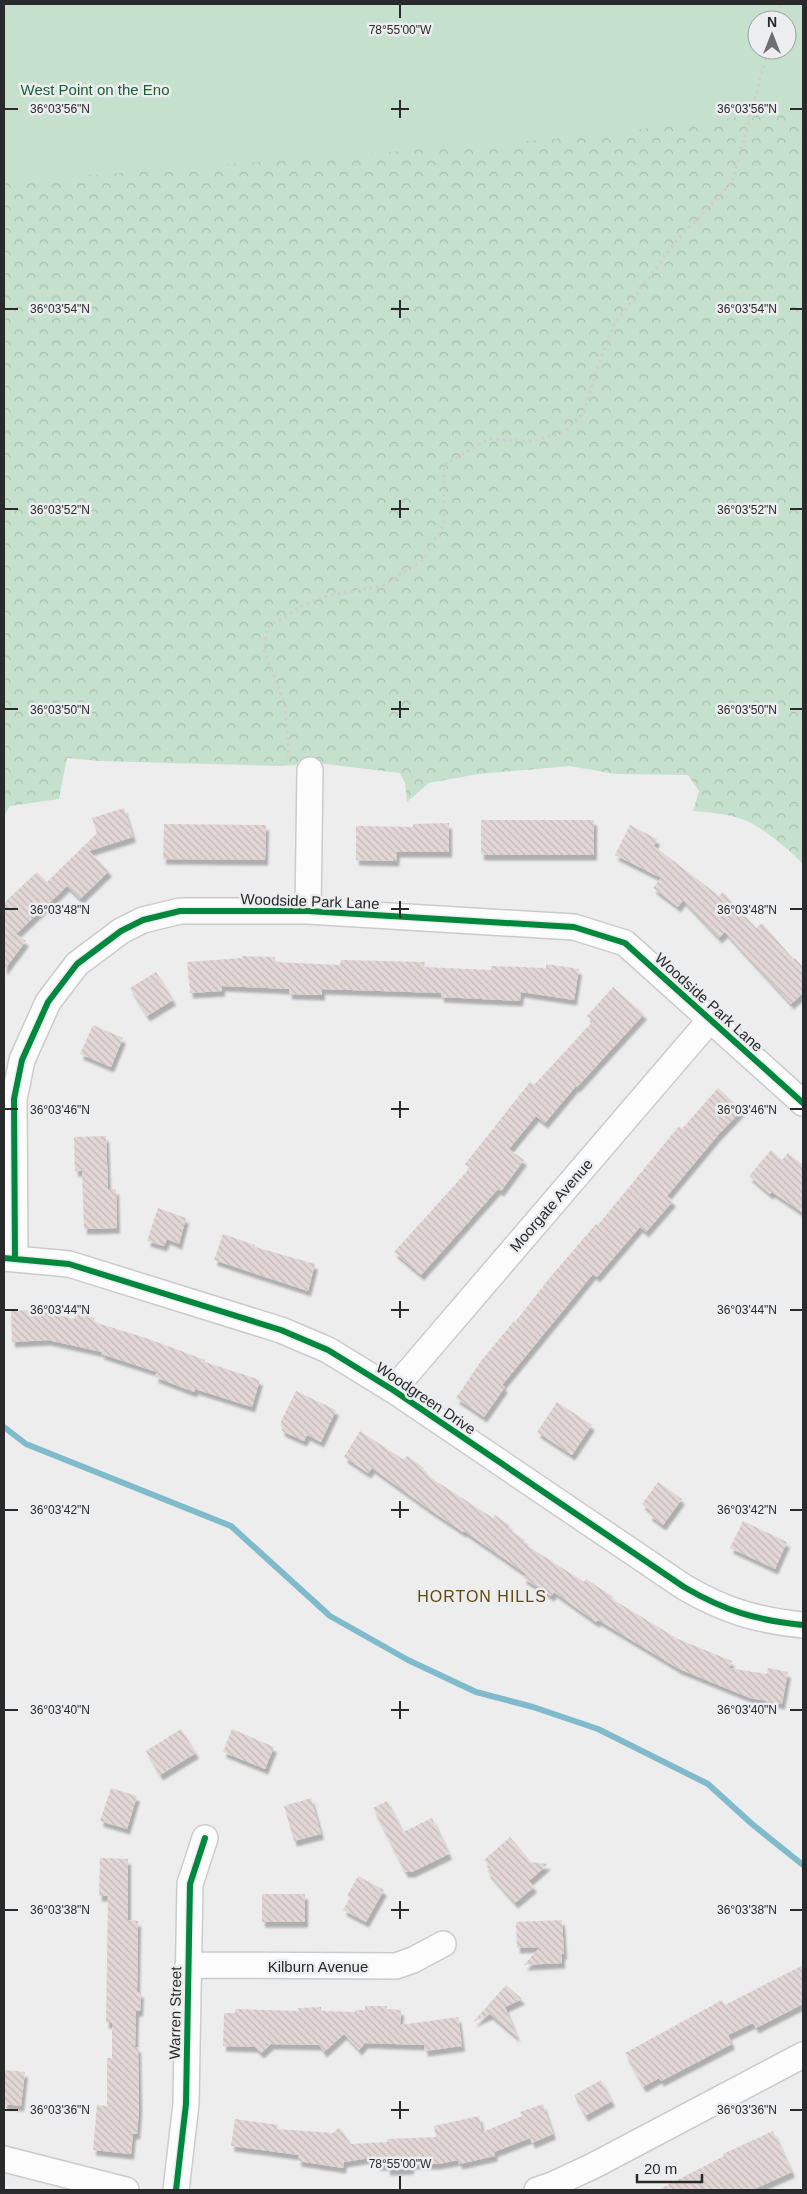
<svg xmlns="http://www.w3.org/2000/svg" width="807" height="2194" viewBox="0 0 807 2194" font-family="Helvetica,sans-serif">
  <style>
    .forest { fill: url(#forest-crowns); fill-rule: evenodd }
    .park { fill: #c5e0cc; fill-rule: evenodd }
    .lines { fill: none; stroke-linecap: round; stroke-linejoin: round }
    .stream { stroke: #80bbcc; stroke-width: 6 }
    .building { fill: url(#building-back-hatch); filter: url(#shadow) }
    .minor-casing { stroke: #cbcbcc; stroke-width: 28 }
    .path { stroke: #cecece; stroke-width: 3; stroke-dasharray: 2.5 4; stroke-linecap: butt }
    .minor { stroke: #fcfcfc; stroke-width: 25 }
    .cycleway-casing { stroke: #ecedef; stroke-width: 9 }
    .cycleway { stroke: #00873e; stroke-width: 6 }
    .ticks { fill: none; stroke: #292a2b; stroke-width: 2 }
    .labels { text-anchor: middle; dominant-baseline: central; stroke-width: 5; stroke-linejoin: round; paint-order: stroke }
    .park-label { font-size: 15px; fill: #1c5f36; stroke: #ecedef }
    .street-label { font-size: 15px; fill: #292a2b; stroke: #ecedef }
    .neighbourhood-label { font-size: 16px; letter-spacing: 1px; fill: #61480c; stroke: #ecedef }
    .ticks-label { font-size: 12px; text-anchor: middle; fill: #292a2b; stroke: #ecedef; stroke-width: 5; stroke-linejoin: round; paint-order: stroke }
  </style>
  <defs>
    <pattern id="forest-crowns" width="20" height="18" patternUnits="userSpaceOnUse" patternTransform="scale(1.25)"><rect width="20" height="18" fill="#c5e0cc"/><path d="M2 6a3 3 0 1 1 6 0M12 15a3 3 0 1 1 6 0" fill="none" stroke="#a9c0af"/></pattern>
    <pattern id="building-back-hatch" width="6" height="6" patternUnits="userSpaceOnUse" patternTransform="scale(1.25)"><rect width="6" height="6" fill="#e2d7d6"/><path d="M-1 5l2 2M0 0l6 6M5-1l2 2" fill="none" stroke="#c2b9b8"/></pattern>
    <filter id="shadow"><feDropShadow dx="3" dy="5.5" stdDeviation="1" flood-color="#0004"/></filter>
  </defs>
  <rect width="100%" height="100%" fill="#ededee"/>
  <path class="forest" d="M 4,4 L 803,4 L 803,864 C 788,849 770,834 751,823 C 737,815 710,812 693,811 L 699,791 L 688,775 L 615,774 L 570,766 L 478,774 L 429,783 L 407,802 L 405,783 L 400,773 L 317,763 L 281,766 L 99,761 L 67,758 L 59,799 L 10,806 L 4,816 ZM 757,20 L 787,20 L 787,50 L 757,50 Z"/>
  <path class="park" d="M 4,4 L 803,4 L 803,110 L 566,138 L 4,182 ZM 757,20 L 787,20 L 787,50 L 757,50 Z"/>
  <g class="lines">
    <path class="stream" d="M 4,1427 L 26,1444 L 231,1526 L 330,1616 L 408,1660 L 476,1692 L 533,1707 L 598,1729 L 708,1784 L 752,1824 L 803,1865"/>
  </g>
  <path class="building" d="M 124,808 L 133,837 L 89,851 L 109,871 L 80,899 L 67,886 L 16,934 L 26,941 L 4,970 L 4,903 L 37,872 L 47,882 L 97,833 L 92,818 Z
    M 481,820 L 594,820 L 594,855 L 481,855 Z
    M 449,823 L 449,852 L 397,852 L 396,861 L 356,860 L 356,826 L 413,827 L 413,824 Z
    M 164,824 L 266,825 L 265,860 L 163,859 Z
    M 630,825 L 657,839 L 654,846 L 719,896 L 723,892 L 756,928 L 762,923 L 794,960 L 795,958 L 803,967 L 803,993 L 791,1004 L 725,932 L 719,938 L 683,900 L 678,907 L 653,888 L 661,878 L 615,855 Z
    M 242,956 L 275,957 L 275,962 L 340,965 L 341,960 L 425,962 L 424,967 L 491,970 L 491,966 L 546,968 L 546,964 L 579,969 L 574,1000 L 521,992 L 520,1001 L 441,997 L 441,993 L 322,989 L 322,995 L 289,994 L 289,989 L 222,986 L 222,991 L 190,993 L 187,962 L 242,958 Z
    M 156,972 L 173,1000 L 147,1016 L 130,988 Z
    M 613,987 L 644,1014 L 577,1087 L 576,1086 L 545,1123 L 536,1116 L 509,1149 L 524,1160 L 501,1191 L 498,1189 L 421,1275 L 394,1252 L 470,1168 L 465,1164 L 530,1082 L 534,1085 L 593,1021 L 587,1016 Z
    M 93,1025 L 123,1038 L 111,1067 L 80,1054 Z
    M 718,1088 L 742,1110 L 718,1135 L 667,1196 L 673,1201 L 646,1232 L 640,1227 L 597,1277 L 593,1274 L 502,1385 L 505,1387 L 484,1417 L 456,1398 L 481,1361 L 514,1321 L 515,1322 L 552,1275 L 596,1224 L 598,1225 L 679,1126 L 682,1129 Z
    M 106,1136 L 108,1189 L 116,1189 L 117,1228 L 84,1229 L 82,1171 L 75,1171 L 74,1137 Z
    M 771,1150 L 782,1160 L 788,1153 L 803,1165 L 803,1213 L 772,1192 L 770,1194 L 749,1176 Z
    M 158,1208 L 186,1218 L 179,1244 L 167,1239 L 164,1246 L 147,1241 Z
    M 223,1234 L 255,1245 L 255,1247 L 315,1264 L 308,1291 L 214,1260 Z
    M 27,1310 L 28,1313 L 47,1312 L 74,1319 L 76,1313 L 95,1318 L 94,1322 L 146,1338 L 205,1360 L 205,1362 L 260,1380 L 252,1407 L 195,1389 L 194,1392 L 155,1377 L 157,1372 L 101,1354 L 102,1352 L 48,1340 L 12,1342 L 11,1311 Z
    M 296,1391 L 336,1410 L 321,1442 L 307,1435 L 304,1441 L 282,1431 L 281,1421 Z
    M 557,1402 L 592,1425 L 572,1455 L 537,1432 Z
    M 360,1431 L 404,1460 L 407,1456 L 424,1468 L 423,1470 L 431,1478 L 493,1518 L 495,1515 L 510,1526 L 508,1529 L 525,1540 L 523,1543 L 584,1582 L 586,1579 L 613,1597 L 612,1599 L 678,1639 L 732,1661 L 729,1668 L 767,1674 L 768,1668 L 788,1672 L 782,1704 L 750,1698 L 679,1669 L 598,1620 L 596,1622 L 554,1592 L 551,1596 L 523,1578 L 526,1574 L 464,1531 L 463,1532 L 430,1510 L 372,1468 L 368,1473 L 344,1457 Z
    M 658,1482 L 682,1499 L 663,1525 L 649,1515 L 651,1511 L 642,1504 Z
    M 743,1521 L 787,1542 L 775,1569 L 730,1548 Z
    M 181,1729 L 196,1753 L 160,1775 L 146,1751 Z
    M 232,1729 L 274,1747 L 265,1769 L 223,1752 Z
    M 111,1788 L 137,1796 L 127,1829 L 100,1821 Z
    M 311,1798 L 321,1834 L 294,1841 L 284,1806 Z
    M 387,1801 L 403,1832 L 432,1818 L 449,1854 L 412,1872 L 405,1872 L 373,1808 Z
    M 510,1837 L 531,1862 L 548,1864 L 529,1881 L 534,1887 L 515,1903 L 487,1871 L 491,1868 L 484,1860 Z
    M 100,1858 L 128,1859 L 128,1920 L 138,1921 L 137,1992 L 141,1992 L 140,2011 L 136,2011 L 135,2047 L 138,2047 L 139,2109 L 137,2134 L 133,2134 L 131,2154 L 93,2150 L 97,2105 L 107,2106 L 107,2058 L 112,2058 L 112,2023 L 106,2023 L 108,1896 L 99,1896 Z
    M 358,1876 L 384,1890 L 366,1922 L 343,1910 L 350,1898 L 347,1896 Z
    M 262,1894 L 305,1894 L 305,1922 L 262,1922 Z
    M 562,1920 L 564,1954 L 562,1954 L 562,1963 L 524,1965 L 540,1947 L 517,1948 L 516,1922 Z
    M 803,1965 L 803,2004 L 756,2028 L 753,2023 L 728,2035 L 732,2044 L 661,2081 L 659,2078 L 643,2087 L 625,2053 L 722,2000 L 725,2005 Z
    M 506,1985 L 522,1999 L 505,2007 L 517,2037 L 490,2014 L 473,2022 Z
    M 365,2006 L 387,2006 L 387,2009 L 401,2010 L 400,2025 L 458,2017 L 462,2046 L 425,2051 L 424,2045 L 365,2043 L 359,2050 L 344,2034 L 324,2052 L 319,2045 L 271,2044 L 261,2053 L 255,2047 L 223,2046 L 224,2013 L 235,2013 L 235,2009 L 299,2011 L 298,2008 L 321,2007 L 321,2011 L 355,2012 L 355,2010 L 365,2010 Z
    M 4,2070 L 25,2072 L 21,2106 L 4,2104 Z
    M 601,2080 L 612,2101 L 585,2116 L 574,2095 Z
    M 543,2104 L 553,2134 L 532,2143 L 530,2138 L 494,2152 L 495,2156 L 459,2164 L 458,2160 L 438,2164 L 411,2164 L 411,2169 L 387,2170 L 387,2165 L 376,2165 L 376,2157 L 344,2162 L 343,2168 L 298,2161 L 299,2155 L 231,2146 L 235,2119 L 278,2125 L 277,2129 L 333,2133 L 339,2127 L 351,2144 L 387,2142 L 387,2139 L 436,2137 L 434,2126 L 479,2116 L 482,2132 L 522,2116 L 520,2112 Z
    M 773,2131 L 792,2172 L 752,2190 L 658,2190 L 724,2156 L 723,2154 Z"/>
  <g class="lines">
    <defs>
      <path id="minor" d="M 308,911 L 310,770
        M 4,1258 L 69,1264 L 281,1330 L 328,1350 L 393,1390 L 684,1587 C 725,1611 756,1620 803,1625
        M 15,1258 L 14,1099 L 22,1060 L 48,1002 L 77,964 L 121,931 L 143,920 L 180,911 L 308,911 L 574,927 L 625,943 L 803,1103
        M 393,1390 L 710,1020
        M 188,1965 L 396,1966 L 413,1960 L 443,1944
        M 4,2159 L 126,2190
        M 176,2190 L 186,2104 L 190,1884 L 205,1838
        M 537,2190 L 552,2185 L 593,2166 L 803,2055"/>
    </defs>
    <use href="#minor" class="minor-casing"/>
    <path class="path" d="M 776,20 L 780,4
      M 289,759 L 285,705 L 264,651 L 267,628 L 300,607 L 322,597 L 384,585 L 423,560 L 444,524 L 444,465 L 488,439 L 532,441 L 564,432 L 584,412 L 598,366 L 613,326 L 677,240 L 732,183 L 768,50"/>
    <use href="#minor" class="minor"/>
    <defs>
      <path id="cycleway" d="M 4,1258 L 69,1264 L 281,1330 L 328,1350 L 393,1390 L 684,1587 C 725,1611 756,1620 803,1625
        M 15,1258 L 14,1099 L 22,1060 L 48,1002 L 77,964 L 121,931 L 143,920 L 180,911 L 308,911 L 574,927 L 625,943 L 803,1103
        M 176,2190 L 186,2104 L 190,1884 L 205,1838"/>
    </defs>
    <use href="#cycleway" class="cycleway-casing"/>
    <use href="#cycleway" class="cycleway"/>
  </g>
  <path class="ticks" d="M 400,5 L 400,18M 400,100 L 400,118M 5,109 L 18,109M 391,109 L 409,109M 790,109 L 802,109M 400,300 L 400,318M 5,309 L 18,309M 391,309 L 409,309M 790,309 L 802,309M 400,500 L 400,518M 5,509 L 18,509M 391,509 L 409,509M 790,509 L 802,509M 400,701 L 400,718M 5,709 L 18,709M 391,709 L 409,709M 790,709 L 802,709M 400,901 L 400,918M 5,909 L 18,909M 391,909 L 409,909M 790,909 L 802,909M 400,1101 L 400,1118M 5,1109 L 18,1109M 391,1109 L 409,1109M 790,1109 L 802,1109M 400,1301 L 400,1318M 5,1310 L 18,1310M 391,1310 L 409,1310M 790,1310 L 802,1310M 400,1501 L 400,1518M 5,1510 L 18,1510M 391,1510 L 409,1510M 790,1510 L 802,1510M 400,1701 L 400,1719M 5,1710 L 18,1710M 391,1710 L 409,1710M 790,1710 L 802,1710M 400,1901 L 400,1919M 5,1910 L 18,1910M 391,1910 L 409,1910M 790,1910 L 802,1910M 400,2101 L 400,2119M 5,2110 L 18,2110M 391,2110 L 409,2110M 790,2110 L 802,2110M 400,2176 L 400,2189"/>
  <g class="labels">
    <g class="park-label">
      <text x="95" y="89">West Point on the Eno</text>
    </g>
    <g class="street-label">
      <text transform="translate(310 901) rotate(2)">Woodside Park Lane</text>
      <text transform="translate(709 1002) rotate(42)">Woodside Park Lane</text>
      <text transform="translate(551 1205) rotate(-49)">Moorgate Avenue</text>
      <text transform="translate(426 1398) rotate(34)">Woodgreen Drive</text>
      <text x="318" y="1966">Kilburn Avenue</text>
      <text transform="translate(175 2013) rotate(-89)">Warren Street</text>
    </g>
    <g class="neighbourhood-label">
      <text x="482" y="1596">HORTON HILLS</text>
    </g>
  </g>
  <g class="ticks-label">
    <text x="400" y="34">78°55'00"W</text>
    <text x="60" y="113">36°03'56"N</text>
    <text x="747" y="113">36°03'56"N</text>
    <text x="60" y="313">36°03'54"N</text>
    <text x="747" y="313">36°03'54"N</text>
    <text x="60" y="514">36°03'52"N</text>
    <text x="747" y="514">36°03'52"N</text>
    <text x="60" y="714">36°03'50"N</text>
    <text x="747" y="714">36°03'50"N</text>
    <text x="60" y="914">36°03'48"N</text>
    <text x="747" y="914">36°03'48"N</text>
    <text x="60" y="1114">36°03'46"N</text>
    <text x="747" y="1114">36°03'46"N</text>
    <text x="60" y="1314">36°03'44"N</text>
    <text x="747" y="1314">36°03'44"N</text>
    <text x="60" y="1514">36°03'42"N</text>
    <text x="747" y="1514">36°03'42"N</text>
    <text x="60" y="1714">36°03'40"N</text>
    <text x="747" y="1714">36°03'40"N</text>
    <text x="60" y="1914">36°03'38"N</text>
    <text x="747" y="1914">36°03'38"N</text>
    <text x="60" y="2114">36°03'36"N</text>
    <text x="747" y="2114">36°03'36"N</text>
    <text x="400" y="2168">78°55'00"W</text>
  </g>
  <rect width="807" height="2194" fill="none" stroke="#292a2b" stroke-width="10"/>
  <g transform="translate(772 35)"><circle r="24" fill="#ecedef" stroke="#9e9fa1"/>
  <path d="M0-4L9 19L0 12L-9 19Z" fill="#6e6e6f"/>
  <text y="-8" font-size="14" font-weight="bold" text-anchor="middle" fill="#292a2b">N</text>
  </g>
  <path d="M637 2174v8h65v-8" fill="none" stroke="#292a2b" stroke-width="2.5"/>
  <text x="644" y="2174" font-size="15" fill="#292a2b" stroke="#ecedef" stroke-width="4" paint-order="stroke">20 m</text>
</svg>
